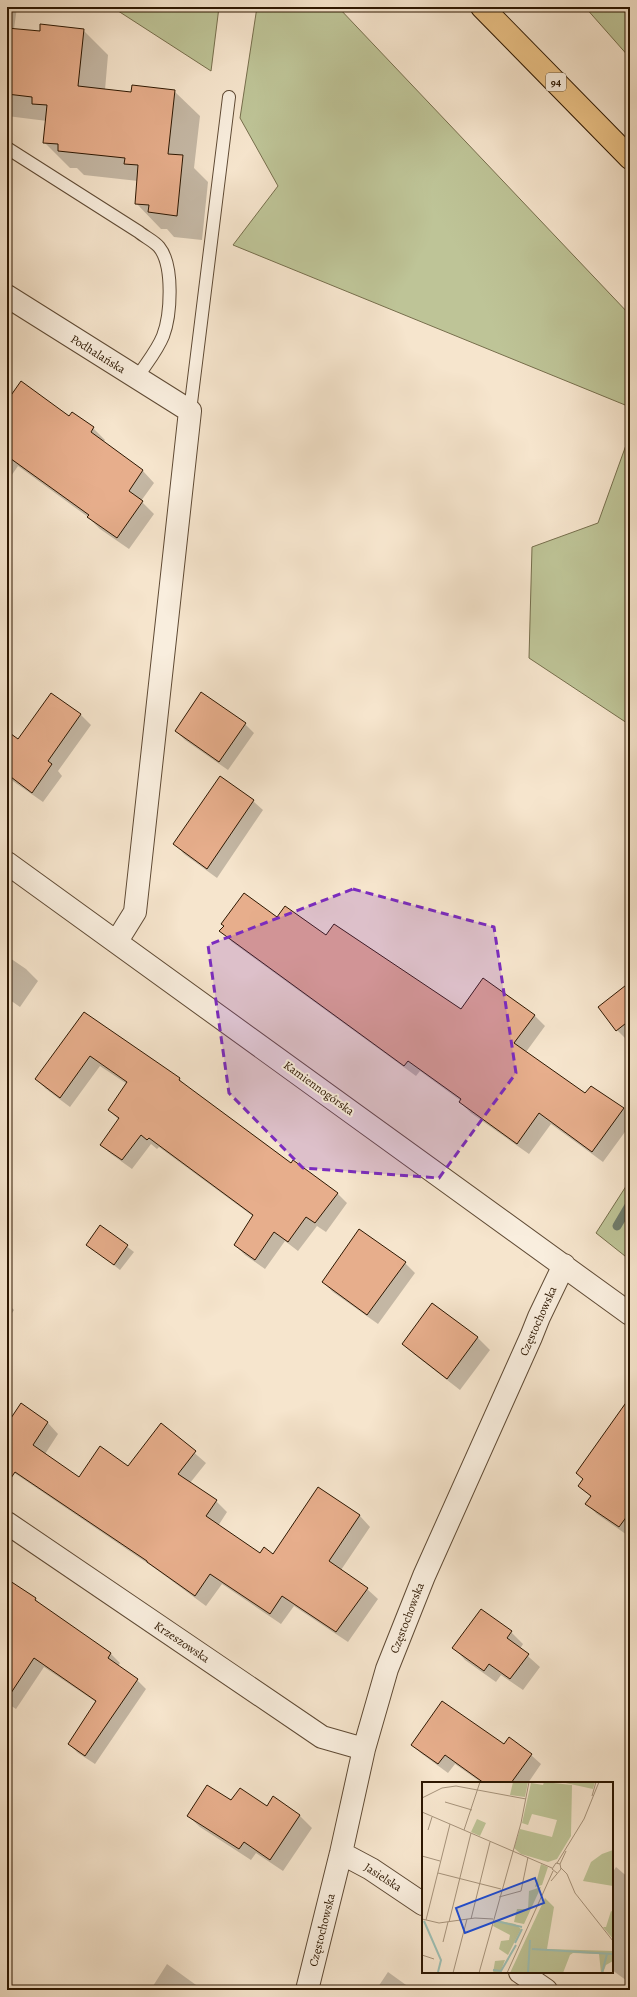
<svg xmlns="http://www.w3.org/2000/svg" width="637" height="1997" viewBox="0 0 637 1997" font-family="Alegreya,serif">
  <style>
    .green { fill: #bec497; stroke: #766e4c }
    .shadow { fill: #0003 }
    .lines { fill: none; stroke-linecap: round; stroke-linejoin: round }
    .stream { stroke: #707c6c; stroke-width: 9 }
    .building { fill: #e7ae8c; stroke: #2d1701 }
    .service-casing { stroke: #5f4a34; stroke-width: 14 }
    .minor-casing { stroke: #5f4a34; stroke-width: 24 }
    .primary-casing { stroke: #2d1701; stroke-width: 24 }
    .service { stroke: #f9eede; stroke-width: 12 }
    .minor { stroke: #f9eede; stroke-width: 22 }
    .primary { stroke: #ebc286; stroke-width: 22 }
    .marked { fill: #7b2cbf; fill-opacity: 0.2; stroke: #7b2cbf; stroke-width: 3; stroke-dasharray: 8 5; stroke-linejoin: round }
    .labels { text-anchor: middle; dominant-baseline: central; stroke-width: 4; stroke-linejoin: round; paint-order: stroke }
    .shield { fill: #f9eede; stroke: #6a5843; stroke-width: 1 }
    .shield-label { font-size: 11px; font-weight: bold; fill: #2d1701 }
    .street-label { font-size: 12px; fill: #2d1701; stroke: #f9eede }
    .inset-river { fill: none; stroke: #9dbfb4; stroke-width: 2 }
    .inset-road { fill: none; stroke: #a6937b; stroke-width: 1 }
    .view { fill: #1d4ed8; fill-opacity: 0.15; stroke: #1d4ed8; stroke-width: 2 }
    .inset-edge { fill: none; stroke: #2d1701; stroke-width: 2 }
  </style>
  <rect width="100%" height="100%" fill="#f6e5cd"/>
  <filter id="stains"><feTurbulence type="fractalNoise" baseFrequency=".005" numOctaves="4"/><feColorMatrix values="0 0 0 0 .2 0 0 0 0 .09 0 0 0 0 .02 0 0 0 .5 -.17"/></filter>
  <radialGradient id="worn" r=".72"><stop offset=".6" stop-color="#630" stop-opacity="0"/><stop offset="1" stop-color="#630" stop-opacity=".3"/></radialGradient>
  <path class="green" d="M 112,7 L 219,7 L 211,71 Z
    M 257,7 L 338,7 L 630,315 L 630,407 L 233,245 L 278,186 L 240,118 Z
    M 585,7 L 630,7 L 630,58 Z
    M 630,434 L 630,725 L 529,658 L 532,547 L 598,523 Z
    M 630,1180 L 630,1260 L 596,1233 Z"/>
  <path class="shadow" d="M 7,7 L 17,7 L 14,29 L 41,32 L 83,30 L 108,55 L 105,90 L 132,93 L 174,91 L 200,116 L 194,168 L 208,182 L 202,240 L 174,237 L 167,229 L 161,229 L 136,203 L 138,181 L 84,175 L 77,168 L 70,168 L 44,142 L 47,121 L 7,116 Z
    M 7,402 L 69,418 L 73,413 L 93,428 L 105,440 L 103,442 L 143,471 L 154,483 L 141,501 L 154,514 L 129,549 L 100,529 L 88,517 L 18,466 L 7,482 Z
    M 52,695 L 81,715 L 91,725 L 58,771 L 62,776 L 43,802 L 7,777 L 7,738 L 18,740 Z
    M 245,724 L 254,733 L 228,770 L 185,740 L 176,731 Z
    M 253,801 L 263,810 L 217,878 L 184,854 L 175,844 Z
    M 278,919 L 326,937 L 461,1010 L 534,1015 L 545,1026 L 526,1052 L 585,1095 L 623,1108 L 630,1115 L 630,1125 L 603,1162 L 551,1124 L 529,1154 L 471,1113 L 460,1102 L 461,1101 L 420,1071 L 416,1076 L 232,942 L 221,931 Z
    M 7,956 L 26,969 L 38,981 L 20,1007 L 10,1000 L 7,1004 Z
    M 630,983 L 630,1041 L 629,1042 L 617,1030 Z
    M 84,1013 L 179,1079 L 190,1089 L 292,1164 L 337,1193 L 347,1203 L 326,1232 L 317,1226 L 298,1251 L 285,1241 L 265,1269 L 245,1255 L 235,1245 L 254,1217 L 159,1147 L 157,1149 L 151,1144 L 132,1169 L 111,1154 L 101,1145 L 119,1120 L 109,1110 L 127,1084 L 100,1066 L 70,1107 L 46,1089 L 36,1079 Z
    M 101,1227 L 134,1252 L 120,1270 L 88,1245 Z
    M 405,1263 L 415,1273 L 378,1324 L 333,1292 L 323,1282 Z
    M 7,1303 L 14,1310 L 7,1321 Z
    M 433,1304 L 478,1338 L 490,1350 L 460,1390 L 415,1355 L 403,1344 Z
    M 630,1404 L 630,1537 L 597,1514 L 587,1504 L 591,1497 L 579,1486 Z
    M 48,1423 L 58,1434 L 45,1454 L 79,1478 L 129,1467 L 161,1424 L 206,1463 L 190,1483 L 216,1501 L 227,1512 L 218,1526 L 260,1555 L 273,1555 L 318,1489 L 360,1516 L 370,1527 L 341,1570 L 367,1589 L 378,1599 L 348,1642 L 294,1606 L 281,1624 L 222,1584 L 206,1606 L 153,1567 L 7,1468 L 7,1426 Z
    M 7,1596 L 35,1599 L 44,1608 L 111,1654 L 120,1663 L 118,1666 L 137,1680 L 146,1689 L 95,1764 L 78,1753 L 69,1744 L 96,1702 L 44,1667 L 16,1709 L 7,1703 Z
    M 481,1610 L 511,1632 L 523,1644 L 520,1649 L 540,1667 L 523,1690 L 501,1675 L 496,1682 L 465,1660 L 454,1648 Z
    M 412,1745 L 531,1755 L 541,1764 L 528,1783 L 482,1783 L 455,1764 L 448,1773 L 422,1754 Z
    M 274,1798 L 300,1816 L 312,1828 L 283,1871 L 256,1853 L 251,1860 L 200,1827 L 188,1816 L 232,1802 L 267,1807 Z
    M 616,1867 L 630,1879 L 630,1983 L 612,1970 L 612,1871 L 613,1872 Z
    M 167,1964 L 203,1990 L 206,1986 L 212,1990 L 157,1990 L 153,1986 Z
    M 388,1972 L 413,1990 L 376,1990 Z"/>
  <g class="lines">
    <path class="stream" d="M 617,1226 L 630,1204"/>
  </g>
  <path class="building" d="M 40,24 L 84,29 L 78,86 L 131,92 L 132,85 L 175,90 L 168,154 L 183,155 L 177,216 L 148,212 L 149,205 L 135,204 L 138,165 L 124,164 L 125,158 L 58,151 L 58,144 L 43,143 L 47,105 L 32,104 L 32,97 L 7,94 L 7,28 L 40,31 Z
    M 21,381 L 69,416 L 72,412 L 94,427 L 91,432 L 143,470 L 129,491 L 143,501 L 117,538 L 87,517 L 89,515 L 7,456 L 7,401 Z
    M 201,692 L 246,723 L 219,762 L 175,731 Z
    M 51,693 L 81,714 L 48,761 L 52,764 L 32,793 L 7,774 L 7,731 L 18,739 Z
    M 220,776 L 254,800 L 207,869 L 173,844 Z
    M 244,893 L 277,917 L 285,906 L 326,935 L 334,924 L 461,1009 L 483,978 L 535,1015 L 514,1043 L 585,1093 L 591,1086 L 624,1108 L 592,1152 L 539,1113 L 517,1144 L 459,1102 L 461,1099 L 408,1061 L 404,1066 L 219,931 L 224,926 L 221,924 Z
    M 630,982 L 630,1020 L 616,1031 L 598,1007 Z
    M 84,1012 L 180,1078 L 179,1080 L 291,1163 L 293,1160 L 338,1193 L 315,1223 L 306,1217 L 288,1242 L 274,1232 L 255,1260 L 234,1245 L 253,1215 L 149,1138 L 147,1140 L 141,1135 L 122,1160 L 100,1145 L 119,1118 L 108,1110 L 127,1082 L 90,1056 L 60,1098 L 35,1079 Z
    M 100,1225 L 128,1245 L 114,1265 L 86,1245 Z
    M 359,1229 L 406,1262 L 367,1315 L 322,1282 Z
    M 432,1303 L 478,1337 L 447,1379 L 402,1344 Z
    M 630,1397 L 630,1512 L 619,1527 L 585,1504 L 591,1496 L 578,1486 L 583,1479 L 576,1473 Z
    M 21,1403 L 48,1422 L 33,1445 L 79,1477 L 100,1446 L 128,1466 L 161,1423 L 196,1451 L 178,1474 L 217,1500 L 206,1516 L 260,1553 L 264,1547 L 273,1554 L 318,1487 L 360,1515 L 329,1561 L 368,1588 L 336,1632 L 282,1596 L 270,1614 L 210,1574 L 195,1596 L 147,1562 L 147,1561 L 15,1472 L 7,1484 L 7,1424 Z
    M 7,1579 L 36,1598 L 35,1600 L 111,1653 L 108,1658 L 138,1679 L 85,1756 L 68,1744 L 96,1701 L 34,1658 L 7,1699 Z
    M 481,1609 L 512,1631 L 507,1638 L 529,1654 L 510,1679 L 489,1664 L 484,1671 L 452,1648 Z
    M 442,1701 L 504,1744 L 509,1737 L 532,1754 L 511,1783 L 484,1783 L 445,1755 L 438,1764 L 411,1745 Z
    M 207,1785 L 231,1800 L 240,1788 L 267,1806 L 273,1796 L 300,1815 L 270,1860 L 244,1842 L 239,1849 L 187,1816 Z"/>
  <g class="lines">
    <defs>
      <path id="service" d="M 7,148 L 139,232 C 145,237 154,241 159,247 C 174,265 171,315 163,336 C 157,351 145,365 137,378
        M 190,411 L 229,97"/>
      <path id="minor" d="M 7,296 L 190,411 L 135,912 L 117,941
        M 7,863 L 630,1314
        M 7,1523 L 322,1737 L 364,1749
        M 341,1853 L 371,1869 L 423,1904
        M 520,1972 L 546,1990
        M 307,1990 L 341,1853 L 364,1749 L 387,1669 L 424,1576 L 531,1337 L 539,1317 L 564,1265"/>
      <path id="primary" d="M 482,7 L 630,158"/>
    </defs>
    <use href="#service" class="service-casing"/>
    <use href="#minor" class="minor-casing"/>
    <use href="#primary" class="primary-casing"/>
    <use href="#service" class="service"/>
    <use href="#minor" class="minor"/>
    <use href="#primary" class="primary"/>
  </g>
  <path class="marked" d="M 353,889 L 494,927 L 516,1073 L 439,1178 L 303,1168 L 229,1093 L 208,945 Z"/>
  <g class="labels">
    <rect class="shield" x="546" y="73" width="20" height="18" rx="3"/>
    <g class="shield-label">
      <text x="556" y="82">94</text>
    </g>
    <g class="street-label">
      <text transform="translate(98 354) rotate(32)">Podhalańska</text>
      <text transform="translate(319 1088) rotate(36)">Kamiennogórska</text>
      <text transform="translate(538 1321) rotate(-66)">Częstochowska</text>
      <text transform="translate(407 1618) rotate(-69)">Częstochowska</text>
      <text transform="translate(182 1642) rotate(34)">Krzeszowska</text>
      <text transform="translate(383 1877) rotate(33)">Jasielska</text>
      <text transform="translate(322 1930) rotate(-76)">Częstochowska</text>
    </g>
  </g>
  <g transform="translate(422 1782)">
    <rect width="191" height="191" fill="#f6e5cd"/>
    <path d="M 91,0 L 106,0 L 103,15 L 88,13 ZM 122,0 L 150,3 L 149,54 L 135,77 L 126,80 L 99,72 L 92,66 L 98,47 L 130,55 L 135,38 L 110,32 L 106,43 L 100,41 L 109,1 L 121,3 ZM 139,0 L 173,0 L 171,7 ZM 55,37 L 64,41 L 58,54 L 49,50 ZM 191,68 L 191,104 L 161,99 L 169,80 L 180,72 ZM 119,82 L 126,85 L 120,103 L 113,105 ZM 119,105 L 102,142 L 92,140 L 95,127 L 106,127 L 107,109 ZM 123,116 L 132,125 L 125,167 L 191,169 L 191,179 L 184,183 L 181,191 L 179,191 L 177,172 L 151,171 L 148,173 L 141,191 L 88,191 ZM 189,129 L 191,130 L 191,157 L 181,145 L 184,145 ZM 73,138 L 93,142 L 99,147 L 86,173 L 77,167 L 79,159 L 87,158 L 88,153 L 71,144 ZM 83,178 L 78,191 L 71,191 L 73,179 Z" fill="#bec497"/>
    <path class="inset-river" d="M 2,139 L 19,178 L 16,190M 74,139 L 100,145M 93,161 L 100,147M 110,167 L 191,172M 71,188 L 79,189 L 94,163M 106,191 L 108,158M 180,191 L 185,172"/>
    <path class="inset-road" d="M 170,14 L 174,0M 0,16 L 20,6 L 34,4 L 104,17M 23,20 L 50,28M 0,30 L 130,86M 6,48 L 10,35M 42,48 L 58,0M 0,74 L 18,79M 135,81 L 162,37 L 177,0M 138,82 L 144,69M 139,86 L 145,92 L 153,111 L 191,159M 16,91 L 79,107M 129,99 L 139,87 L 138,82 L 134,81 L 130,87 L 135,91M 77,115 L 99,109 L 106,75M 0,137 L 17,141 L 53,136 L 71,137M 49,137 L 68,60M 4,138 L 28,42M 27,140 L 49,51M 21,160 L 26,140M 0,173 L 12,177M 31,191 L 45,137M 57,191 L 99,41 L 107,0M 85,191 L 131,89"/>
    <path class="view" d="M 113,96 L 122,121 L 43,151 L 34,126 Z"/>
    <rect width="191" height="191" class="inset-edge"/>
  </g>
  <rect width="637" height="1997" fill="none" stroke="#f6e5cd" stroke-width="24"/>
  <rect x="8" y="8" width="621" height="1981" fill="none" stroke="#2d1701" stroke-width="2"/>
  <rect x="12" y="12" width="613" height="1973" fill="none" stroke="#2d1701"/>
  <rect width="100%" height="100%" filter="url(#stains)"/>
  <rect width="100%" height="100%" fill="url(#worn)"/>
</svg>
